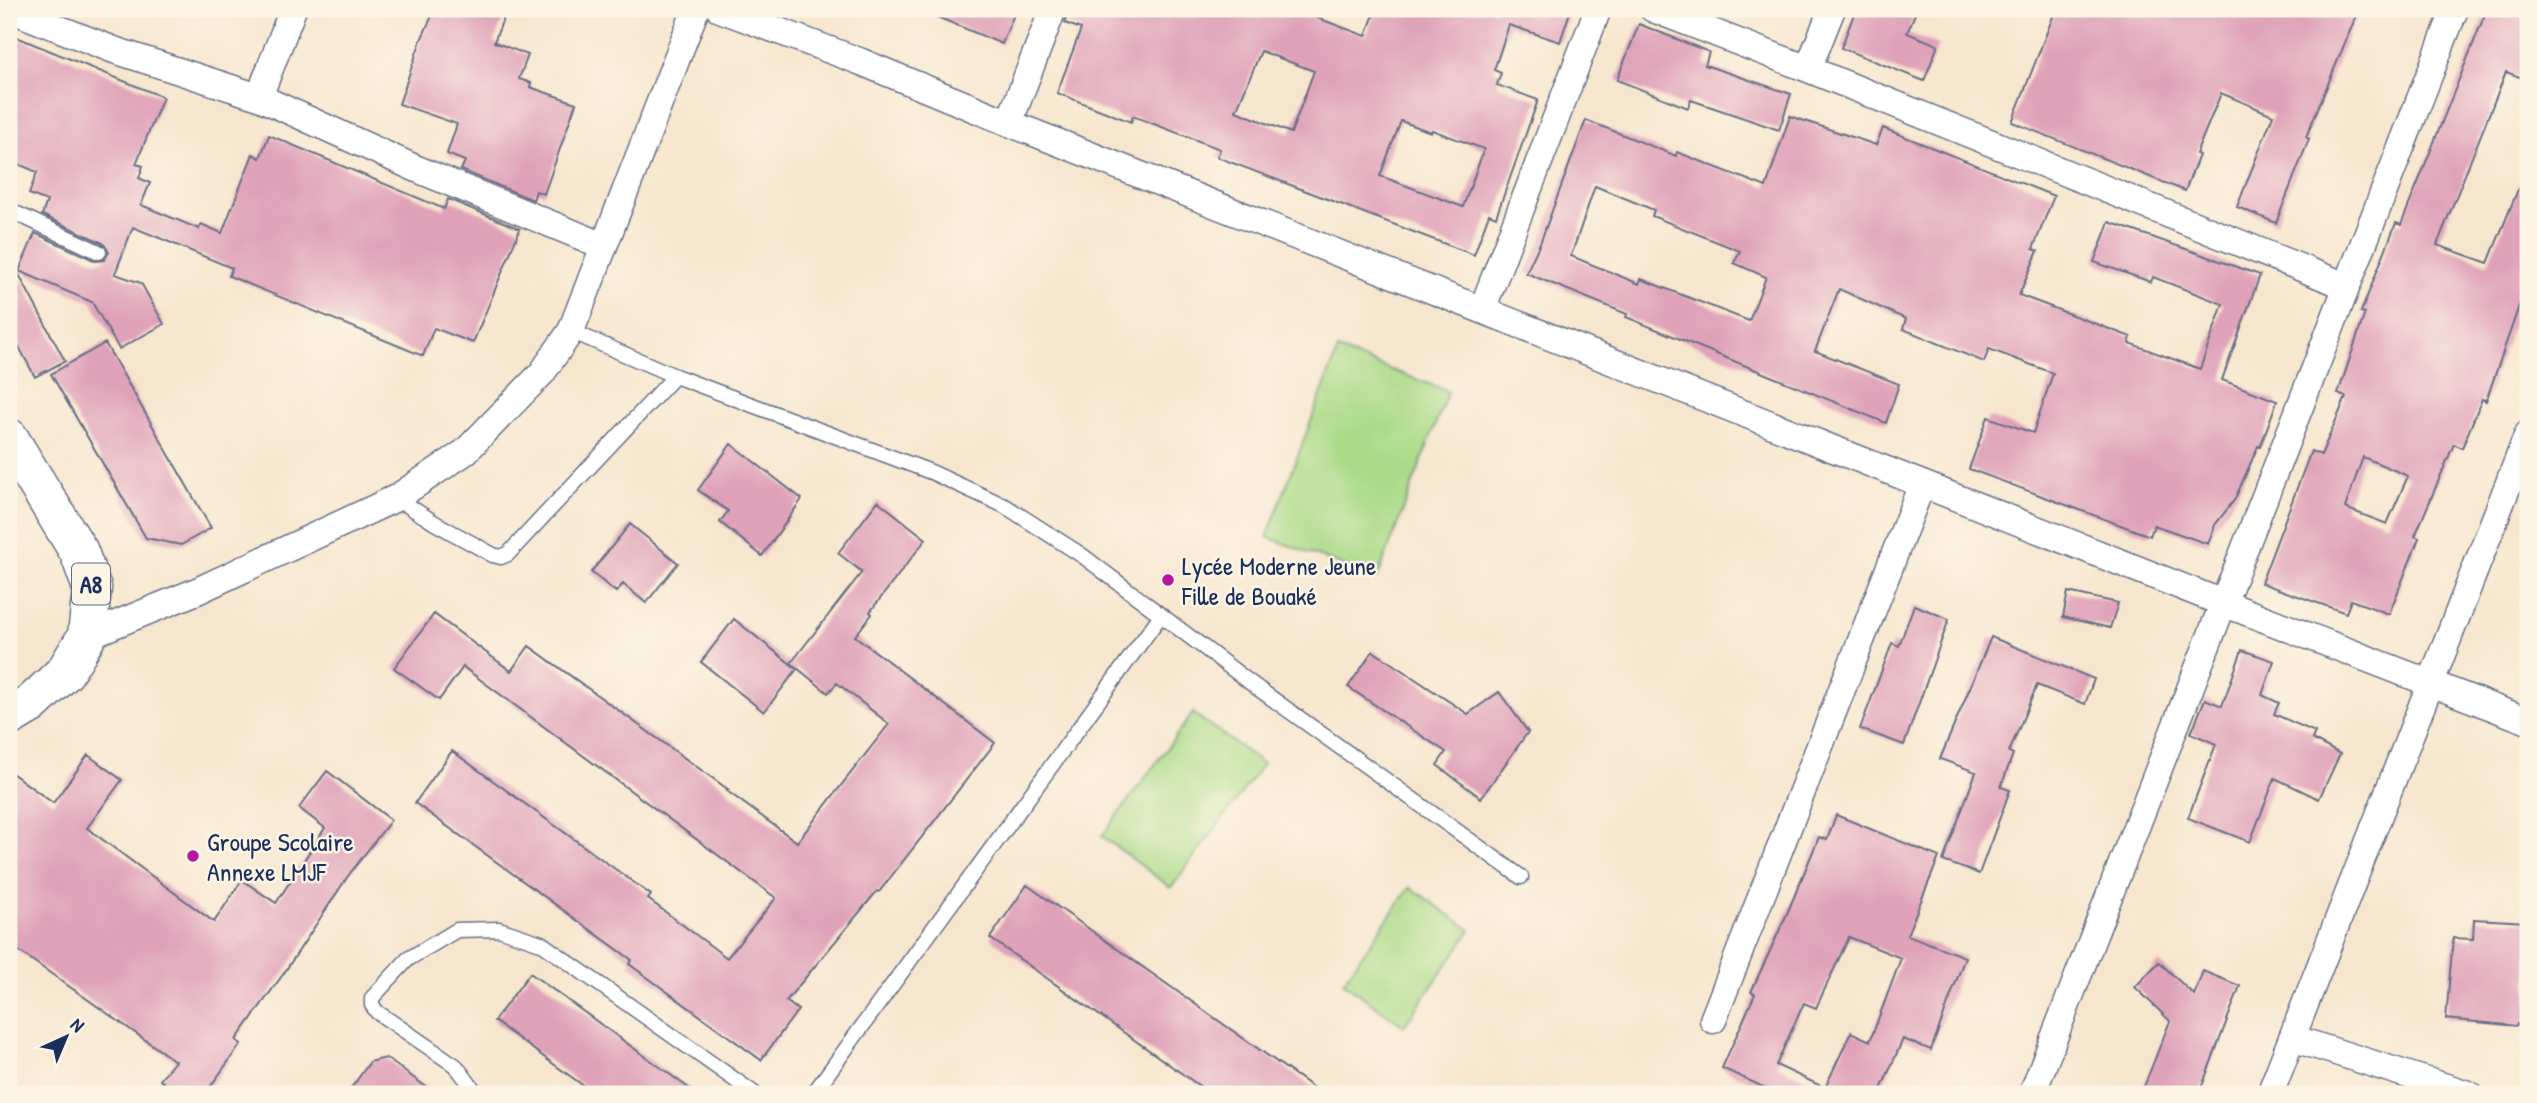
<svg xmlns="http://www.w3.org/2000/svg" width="2537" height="1103" viewBox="0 0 2537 1103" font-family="'Patrick Hand',sans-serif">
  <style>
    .green { fill: #abdb89; stroke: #638574; stroke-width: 2 }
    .building { fill: #dfa2b9; fill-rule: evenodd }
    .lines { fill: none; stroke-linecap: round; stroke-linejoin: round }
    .service-casing { stroke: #686f85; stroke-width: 17 }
    .minor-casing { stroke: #686f85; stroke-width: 29 }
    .primary-casing { stroke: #686f85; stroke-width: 41 }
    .service { stroke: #fff; stroke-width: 14 }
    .minor { stroke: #fff; stroke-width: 26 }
    .primary { stroke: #fff; stroke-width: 38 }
    .poi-dot { fill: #b5179e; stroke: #fcf5e5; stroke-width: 2.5 }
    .labels { text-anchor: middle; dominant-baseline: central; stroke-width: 5; stroke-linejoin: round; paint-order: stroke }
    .shield { fill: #fcf5e5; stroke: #5e6a86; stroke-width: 2 }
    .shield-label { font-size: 24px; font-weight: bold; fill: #1b2f5e }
    .poi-label { font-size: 26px; fill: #1b2f5e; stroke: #fcf5e5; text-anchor: start }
  </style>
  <rect width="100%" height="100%" fill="#fcf5e5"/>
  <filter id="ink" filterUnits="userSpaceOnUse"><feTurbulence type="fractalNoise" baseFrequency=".0143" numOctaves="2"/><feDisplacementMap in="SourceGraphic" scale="14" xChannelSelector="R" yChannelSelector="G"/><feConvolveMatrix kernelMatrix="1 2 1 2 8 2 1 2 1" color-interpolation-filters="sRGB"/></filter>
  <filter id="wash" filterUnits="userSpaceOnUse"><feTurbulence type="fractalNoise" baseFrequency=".00686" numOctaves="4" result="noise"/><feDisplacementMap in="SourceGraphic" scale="28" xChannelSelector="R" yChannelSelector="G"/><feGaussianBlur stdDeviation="1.57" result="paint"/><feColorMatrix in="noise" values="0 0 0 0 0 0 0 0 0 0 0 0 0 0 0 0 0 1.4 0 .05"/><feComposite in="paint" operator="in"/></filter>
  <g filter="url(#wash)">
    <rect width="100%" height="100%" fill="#f7e6ce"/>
    <path class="green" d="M 1338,350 L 1448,391 L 1377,579 L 1267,537 Z
      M 1193,713 L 1263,764 L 1171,888 L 1102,836 Z
      M 1410,887 L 1471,930 L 1404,1026 L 1343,982 Z"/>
    <g id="blocks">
      <path class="building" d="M 435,9 L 507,9 L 494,42 L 528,55 L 519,79 L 531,83 L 530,87 L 576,103 L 544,194 L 536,191 L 533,200 L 461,170 L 465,161 L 447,154 L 457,124 L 399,104 L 421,40 Z
        M 918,9 L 1016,9 L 1002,44 Z
        M 1068,9 L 1293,9 L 1366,36 L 1376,9 L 1571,9 L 1560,42 L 1509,25 L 1494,70 L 1501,73 L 1497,85 L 1538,100 L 1496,217 L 1489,214 L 1474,255 L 1217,157 L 1220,149 L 1133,116 L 1131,122 L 1057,93 L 1081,29 L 1065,23 ZM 1261,51 L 1314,71 L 1291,133 L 1236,111 ZM 1401,121 L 1431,132 L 1432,130 L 1484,149 L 1463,207 L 1380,176 Z
        M 1856,9 L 1917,9 L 1907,33 L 1938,45 L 1924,81 L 1841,48 Z
        M 2056,9 L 2359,9 L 2306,137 L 2309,139 L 2276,223 L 2237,207 L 2273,115 L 2221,93 L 2196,154 L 2199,155 L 2185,191 L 2012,122 Z
        M 2487,9 L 2528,9 L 2528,80 L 2506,72 L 2437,245 L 2488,263 L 2528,165 L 2528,280 L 2486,401 L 2482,399 L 2462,448 L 2454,444 L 2415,536 L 2419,538 L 2389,614 L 2351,600 L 2346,613 L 2261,583 L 2311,451 L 2321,455 L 2346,397 L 2338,394 L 2365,313 L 2361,312 L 2396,223 L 2401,225 ZM 2363,457 L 2408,476 L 2387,524 L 2345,508 Z
        M 1639,24 L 1709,52 L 1705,65 L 1791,94 L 1779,130 L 1691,100 L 1688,108 L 1617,80 Z
        M 9,34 L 163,97 L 136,164 L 143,166 L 139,178 L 150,183 L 141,205 L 199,229 L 201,224 L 222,233 L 253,154 L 260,158 L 269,135 L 444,209 L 448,199 L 520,229 L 473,343 L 434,328 L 423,356 L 229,276 L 232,268 L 133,227 L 115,274 L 141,283 L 164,324 L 119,349 L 92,302 L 19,271 L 35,233 L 96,261 L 104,260 L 109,252 L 103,243 L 42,215 L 47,201 L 29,194 L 37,172 L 9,160 L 9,143 L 18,120 L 9,118 Z
        M 1790,116 L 1876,145 L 1883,128 L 2054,196 L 2033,249 L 2038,251 L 2019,295 L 2131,337 L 2129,343 L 2200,369 L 2223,304 L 2153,277 L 2151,282 L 2094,262 L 2109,222 L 2260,275 L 2222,380 L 2277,401 L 2260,447 L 2258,446 L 2235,499 L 2215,525 L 2208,544 L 2154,525 L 2150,536 L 1969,469 L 1988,417 L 2033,433 L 2053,373 L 1989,349 L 1984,362 L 1903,329 L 1906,319 L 1839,289 L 1815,351 L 1899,384 L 1886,423 L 1626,317 L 1627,314 L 1526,273 L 1540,243 L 1586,120 L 1676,156 L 1677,152 L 1766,187 ZM 1595,186 L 1654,210 L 1652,216 L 1740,251 L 1734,263 L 1766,277 L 1749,321 L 1641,279 L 1639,284 L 1571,256 Z
        M 9,256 L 65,361 L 35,377 L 9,328 Z
        M 105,343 L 211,528 L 181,545 L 146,538 L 51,374 Z
        M 731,444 L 802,499 L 762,556 L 720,522 L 728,511 L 698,490 Z
        M 878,501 L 926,539 L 870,612 L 872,614 L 855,636 L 995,743 L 879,892 L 877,891 L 786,1001 L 798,1010 L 761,1060 L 629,964 L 632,960 L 415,803 L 452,751 L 651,895 L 648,899 L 727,958 L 776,898 L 463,667 L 439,700 L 394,668 L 434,614 L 511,671 L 529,646 L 729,790 L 727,791 L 797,842 L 889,724 L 837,683 L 828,693 L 791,663 L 862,572 L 838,553 Z
        M 630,524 L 678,563 L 646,603 L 623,584 L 616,592 L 591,572 Z
        M 2068,592 L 2118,603 L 2110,628 L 2063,617 Z
        M 1914,605 L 1949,619 L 1904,745 L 1860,729 L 1892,643 L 1899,646 Z
        M 734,619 L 797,669 L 764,712 L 701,662 Z
        M 1991,637 L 2094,679 L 2085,704 L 2037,685 L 2009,752 L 2013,754 L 2001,787 L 2010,790 L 1979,874 L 1943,861 L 1976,772 L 1940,759 Z
        M 2242,650 L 2274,661 L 2262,695 L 2279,703 L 2274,714 L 2315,732 L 2312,739 L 2340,754 L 2319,799 L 2275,778 L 2250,842 L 2188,818 L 2216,744 L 2191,733 L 2205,699 L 2222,706 Z
        M 1373,651 L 1468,714 L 1499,692 L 1528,732 L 1481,798 L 1437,765 L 1446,752 L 1348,687 Z
        M 88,755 L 122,780 L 87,828 L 214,922 L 242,880 L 276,903 L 325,828 L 299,808 L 327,771 L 391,820 L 348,876 L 284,973 L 236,1040 L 241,1044 L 205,1094 L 179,1094 L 160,1080 L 175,1061 L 9,944 L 9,771 L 53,803 Z
        M 1836,815 L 1939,857 L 1907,935 L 1965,957 L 1931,1050 L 1903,1039 L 1879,1094 L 1778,1094 L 1722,1068 L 1755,994 L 1751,992 L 1786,916 L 1819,837 L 1827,840 ZM 1849,937 L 1901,958 L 1870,1041 L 1851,1032 L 1825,1088 L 1776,1065 L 1804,1003 L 1816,1008 Z
        M 1027,885 L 1322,1094 L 1211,1094 L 990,938 Z
        M 2474,919 L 2528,922 L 2528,1024 L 2517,1024 L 2517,1026 L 2446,1019 L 2453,938 L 2473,939 Z
        M 2159,962 L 2194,995 L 2203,971 L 2240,986 L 2199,1094 L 2141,1094 L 2170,1021 L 2135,987 Z
        M 530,973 L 697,1094 L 595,1094 L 494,1021 Z
        M 386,1058 L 436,1094 L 347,1094 L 370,1062 Z"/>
    </g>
  </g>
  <g filter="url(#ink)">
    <use href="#blocks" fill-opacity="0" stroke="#686f85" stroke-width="2"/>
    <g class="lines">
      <defs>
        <path id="service" d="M 9,210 L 99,252
          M 571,331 L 675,376 L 931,472 L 1005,506 L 1083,556 L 1256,687 L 1521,877
          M 396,498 L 435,523 L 493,555 L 501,557 L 508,554 L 675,376
          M 477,1094 L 456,1066 L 377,1012 L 372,1005 L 372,998 L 408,959 L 457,930 L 499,929 L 541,943 L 755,1094
          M 813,1094 L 1161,615"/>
        <path id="minor" d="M 9,9 L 114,50 L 259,97 L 417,169 L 604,246
          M 720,9 L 859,61 L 1009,123 L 2223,603 L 2528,721
          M 1653,9 L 1808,69 L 2346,286
          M 1808,69 L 1832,9
          M 259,97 L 293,9
          M 1009,123 L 1053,9
          M 1482,310 L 1598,9
          M 87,636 L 197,591 L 396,498 L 465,452 L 542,373 L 571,331 L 696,9
          M 1713,1020 L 1922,484
          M 2292,1038 L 2468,1094
          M 2032,1094 L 2455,9
          M 2270,1094 L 2528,434"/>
        <path id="primary" d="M 9,438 L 79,552 L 92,588 L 87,636 L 65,672 L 31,704 L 9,717"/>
      </defs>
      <use href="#service" class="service-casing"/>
      <use href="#minor" class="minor-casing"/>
      <use href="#primary" class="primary-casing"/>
      <use href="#service" class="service"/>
      <use href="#minor" class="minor"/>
      <use href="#primary" class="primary"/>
    </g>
  </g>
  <g class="poi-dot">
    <circle cx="1168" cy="580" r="7"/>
    <circle cx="193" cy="856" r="7"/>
  </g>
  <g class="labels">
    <rect class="shield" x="72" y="563.5" width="38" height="41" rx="5"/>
    <g class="shield-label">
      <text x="91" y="584">A8</text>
    </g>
    <g class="poi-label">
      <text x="1182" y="565">Lycée Moderne Jeune<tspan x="1182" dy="30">Fille de Bouaké</tspan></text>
      <text x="207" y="841">Groupe Scolaire<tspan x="207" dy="30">Annexe LMJF</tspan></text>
    </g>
  </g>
  <rect width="2537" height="1103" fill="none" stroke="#fcf5e5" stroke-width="35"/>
  <g transform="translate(66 1037) rotate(44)" stroke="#fcf5e5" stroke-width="5" paint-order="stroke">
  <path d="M0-5L12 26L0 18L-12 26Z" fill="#1b2f5e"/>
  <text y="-10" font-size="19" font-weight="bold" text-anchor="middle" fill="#1b2f5e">N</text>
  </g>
</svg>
